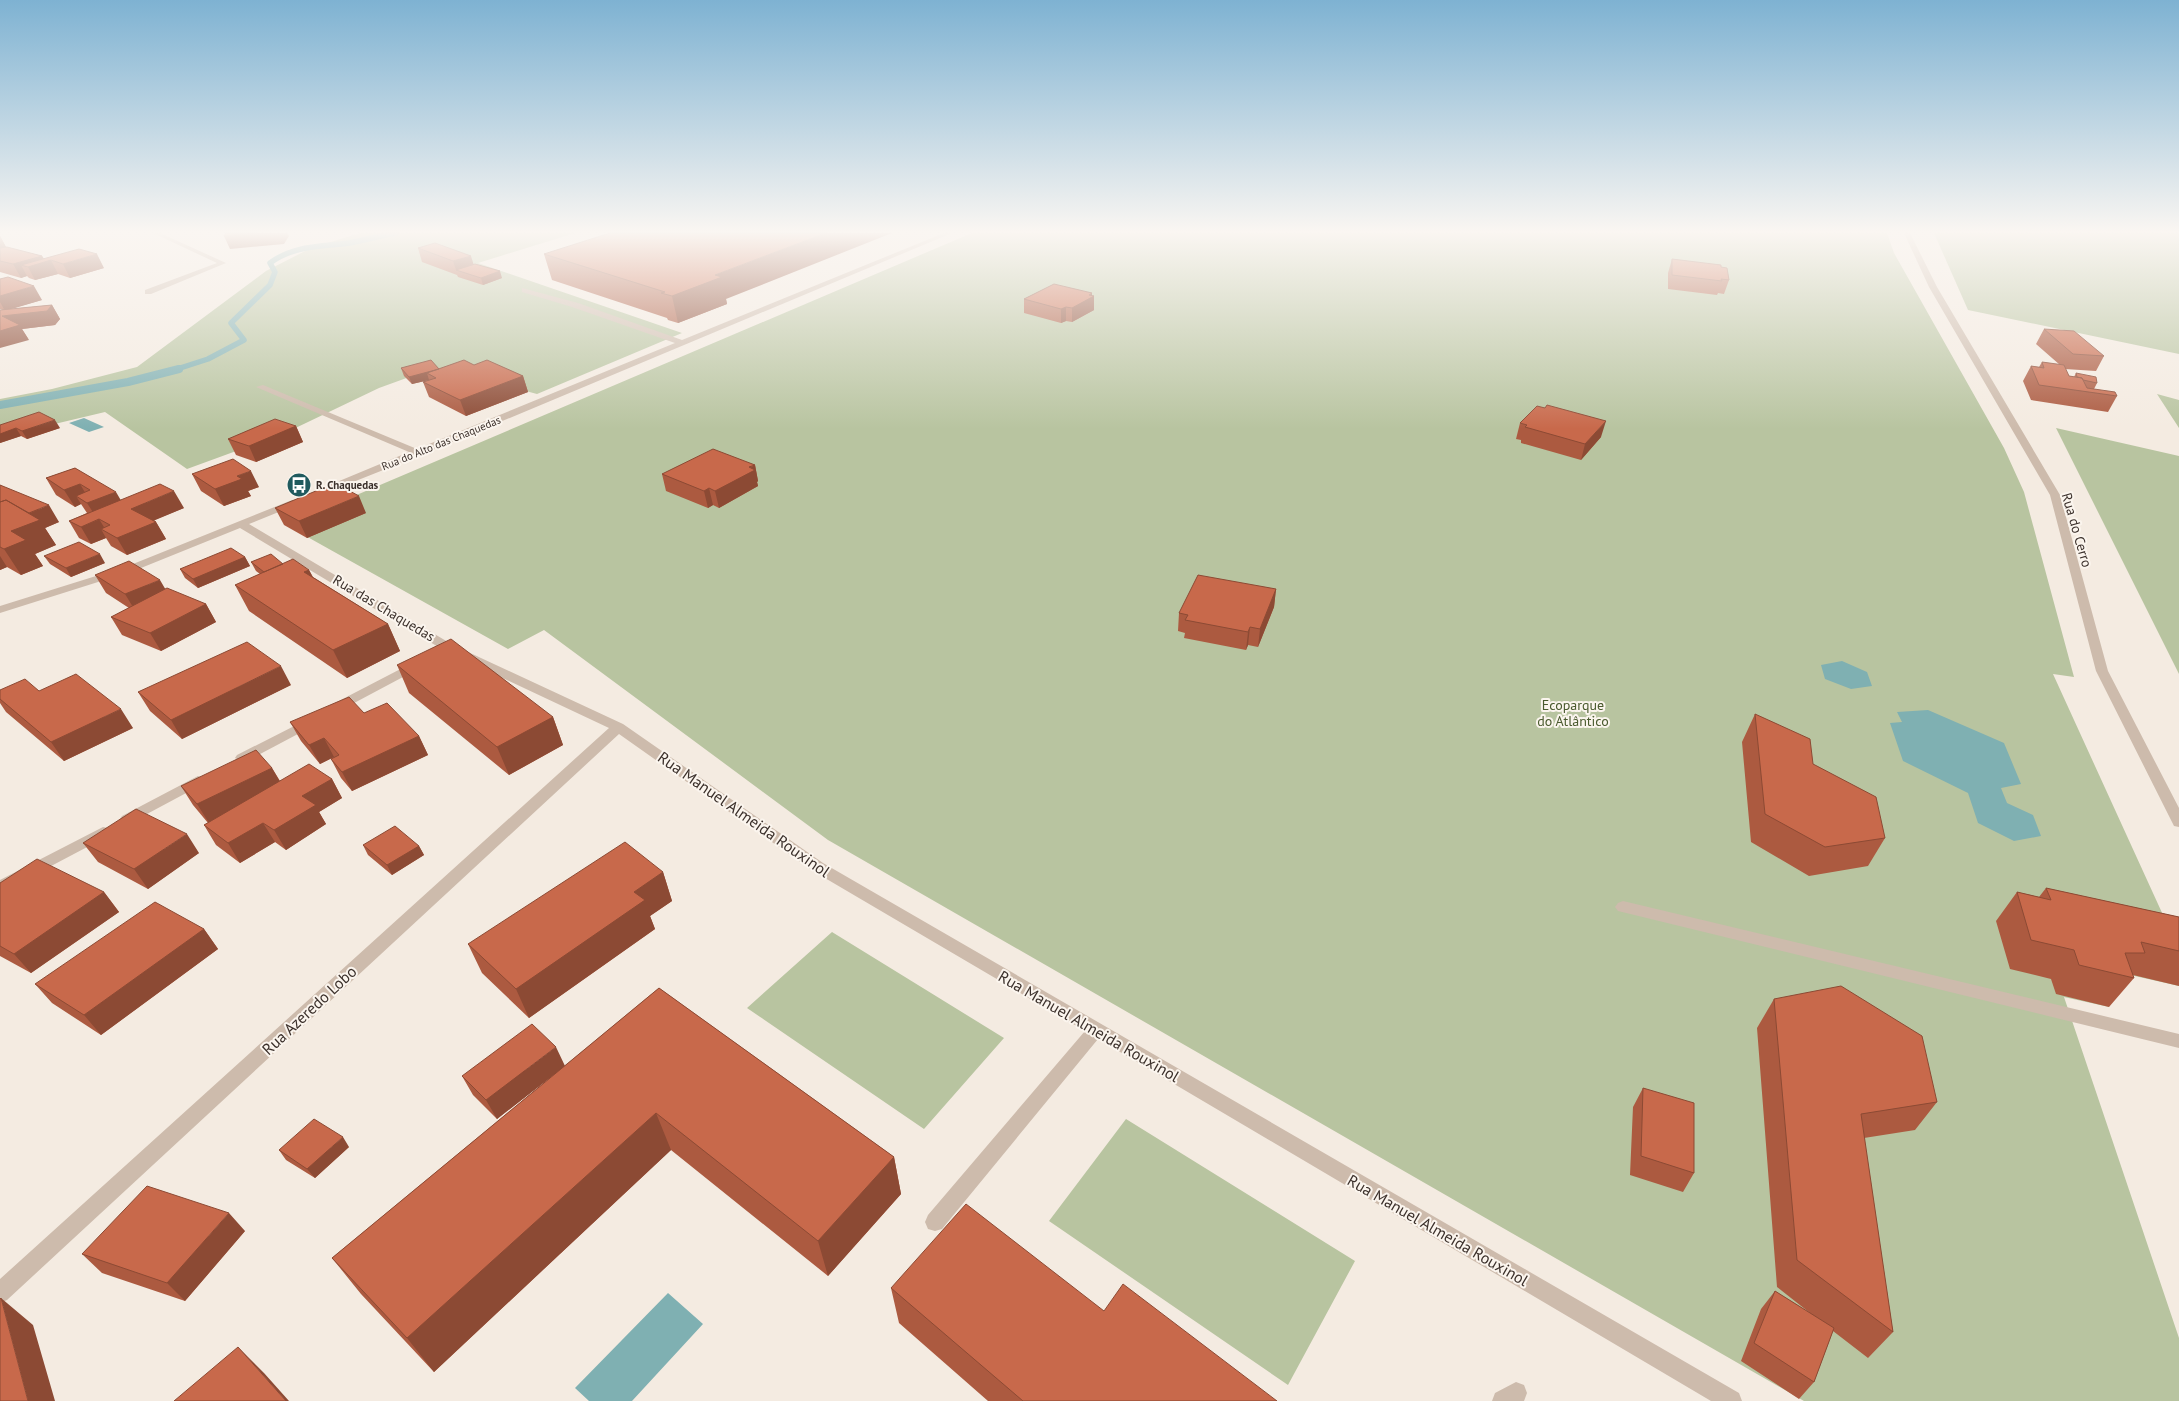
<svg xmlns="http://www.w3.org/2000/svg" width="2179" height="1401" viewBox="0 0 2179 1401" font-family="'PT Sans',sans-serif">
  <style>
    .green { fill: #b8c4a0 }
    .water { fill: #7fb0b2 }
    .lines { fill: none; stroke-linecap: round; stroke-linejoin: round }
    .stream-far1 { stroke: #7fb0b2; stroke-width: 5.5 }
    .stream { stroke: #7fb0b2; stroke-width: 8 }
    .minor { fill: #cdbbac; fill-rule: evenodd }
    .wall { fill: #ac5a40 }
    .shaded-wall { fill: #8c4a34 }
    .building { fill: #c8694b; stroke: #8c4a34 }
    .labels { text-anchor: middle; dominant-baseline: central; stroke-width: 4; stroke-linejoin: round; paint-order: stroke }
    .far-street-label { font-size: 11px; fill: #3b302b; stroke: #fbf5ee }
    .far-poi-label { font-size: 11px; font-weight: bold; fill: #3b302b; stroke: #fbf5ee; text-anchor: start }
    .street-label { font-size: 14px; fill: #3b302b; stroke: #fbf5ee }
    .park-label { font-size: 14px; fill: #4a5a2e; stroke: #fbf5ee }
    .near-street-label { font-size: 16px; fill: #3b302b; stroke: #fbf5ee }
  </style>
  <rect width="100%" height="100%" fill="#f4ebe1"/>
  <path class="green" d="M 360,233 L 575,233 L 478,263 L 682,333 L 537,394 L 481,379 L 423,372 L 379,388 L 285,433 L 187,469 L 105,412 L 0,437 L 0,399 L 52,389 L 137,367 L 266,271 L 311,248 Z
    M 972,233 L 1887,233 L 1894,253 L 2004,448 L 2024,492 L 2074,677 L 2053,674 L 2179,950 L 2179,986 L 2117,972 L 2109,1007 L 2064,997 L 2179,1338 L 2179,1401 L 1804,1401 L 828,840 L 544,630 L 508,649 L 286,525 Z
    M 1934,233 L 2179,233 L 2179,354 L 1968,310 Z
    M 2157,394 L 2179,400 L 2179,428 Z
    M 2056,428 L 2179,456 L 2179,674 Z
    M 832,932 L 1004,1038 L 924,1129 L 747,1008 Z
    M 1126,1119 L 1355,1261 L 1288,1385 L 1049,1221 Z"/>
  <path class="water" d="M 84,418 L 104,427 L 89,432 L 69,423 Z
    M 1842,661 L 1867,672 L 1872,686 L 1851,689 L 1825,679 L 1821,665 Z
    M 1928,710 L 2004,743 L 2021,784 L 2001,788 L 2007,803 L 2033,815 L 2041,836 L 2014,841 L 1978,823 L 1968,793 L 1903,761 L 1890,723 L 1902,722 L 1897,712 Z
    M 668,1293 L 703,1324 L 632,1401 L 589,1401 L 575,1388 Z"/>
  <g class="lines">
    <path class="stream-far1" d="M 174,370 L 208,359 L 244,340 L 231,323 L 270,285 L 275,272 L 270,263 C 294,245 321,247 349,243 C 365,240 380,236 396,233"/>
    <path class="stream" d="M 0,405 L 128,382 L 179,369"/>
    <path class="minor" d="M 153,233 L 160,233 L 226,263 L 151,294 L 145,294 L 145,290 L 217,263 Z
      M 944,233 L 952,233 L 421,455 L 323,494 L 320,493 L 320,489 L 409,452 L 256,387 L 263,385 L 417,449 L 675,343 L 572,307 L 522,292 L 522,288 L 578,303 L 682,340 Z
      M 1904,233 L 1910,233 L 1937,287 L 2060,495 L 2108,671 L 2179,808 L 2179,827 L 2174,826 L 2172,822 L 2096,671 L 2050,495 L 1929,287 Z
      M 292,500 L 296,501 L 296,505 L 249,524 L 453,645 L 623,724 L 823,863 L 1739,1393 L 1742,1401 L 1711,1401 L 1098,1039 L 942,1229 L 935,1231 L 928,1229 L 925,1222 L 928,1215 L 1085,1031 L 813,871 L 619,734 L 7,1300 L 0,1303 L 0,1279 L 609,728 L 445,651 L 240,528 L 136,570 L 0,613 L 0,606 L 128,566 Z
      M 414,662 L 418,663 L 420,666 L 418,669 L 341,710 L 333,710 L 331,707 L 333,704 Z
      M 308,719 L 314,723 L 313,726 L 247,761 L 242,762 L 235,758 L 237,755 Z
      M 198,776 L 203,778 L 205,781 L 203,784 L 132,822 L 122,822 L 120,819 L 122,816 Z
      M 103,827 L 108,828 L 110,832 L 108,836 L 0,893 L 0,880 Z
      M 1623,901 L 2179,1034 L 2179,1048 L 1618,911 L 1615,907 L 1618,903 Z
      M 1516,1382 L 1524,1385 L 1527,1393 L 1524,1401 L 1492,1401 L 1495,1393 Z"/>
  </g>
  <path class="wall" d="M 0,236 L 6,247 L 42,256 L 44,259 L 104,268 L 70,278 L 58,274 L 35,280 L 29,278 L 27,276 L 21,278 L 0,272 Z
    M 418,248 L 473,265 L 502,278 L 483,285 L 458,277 L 457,275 L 422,262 Z
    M 544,254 L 726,299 L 727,304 L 678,323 L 668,320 L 667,318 L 552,280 Z
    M 1672,259 L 1721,267 L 1729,280 L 1724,294 L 1718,293 L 1717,295 L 1668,289 L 1668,273 Z
    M 0,279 L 42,300 L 10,309 L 52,305 L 60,319 L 55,325 L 22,329 L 29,340 L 3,310 L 0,309 Z
    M 1092,296 L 1094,296 L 1094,310 L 1072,322 L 1066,321 L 1061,323 L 1024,313 L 1024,299 Z
    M 2044,329 L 2104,356 L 2096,371 L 2065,369 L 2069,376 L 2074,377 L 2076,373 L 2097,383 L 2094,389 L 2117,396 L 2108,412 L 2031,400 L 2023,381 L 2031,366 L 2039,367 L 2042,362 L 2060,365 L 2036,344 Z
    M 474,365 L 523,376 L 528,392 L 466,416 L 429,397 L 423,382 L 429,380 L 412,384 L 404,376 L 401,368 L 439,369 Z
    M 1520,423 L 1601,437 L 1581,460 L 1521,443 L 1521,440 L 1516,439 Z
    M 0,425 L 60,428 L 27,439 L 21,436 L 0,443 Z
    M 296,426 L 303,442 L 256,462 L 236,455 L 228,439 Z
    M 755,465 L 758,481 L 757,482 L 758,486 L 719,508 L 713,505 L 708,508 L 666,491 L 662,474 Z
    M 75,468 L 120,500 L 184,508 L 154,520 L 156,522 L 166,539 L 127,555 L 111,546 L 106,538 L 91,544 L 79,538 L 69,521 L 87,513 L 81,504 L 75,507 L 56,495 L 46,478 Z
    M 192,474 L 259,487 L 248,491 L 251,496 L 224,506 L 201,491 Z
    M 0,485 L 59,522 L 45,528 L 56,545 L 35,554 L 43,566 L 21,575 L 7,567 L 0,570 Z
    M 275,508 L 366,513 L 307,538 L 284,525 Z
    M 44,556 L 105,563 L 71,577 L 50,564 Z
    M 245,557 L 250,566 L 198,588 L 185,578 L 180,569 Z
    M 251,562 L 283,564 L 309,570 L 313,577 L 388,624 L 400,651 L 347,678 L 249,611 L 235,585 L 260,574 L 256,571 Z
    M 95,575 L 165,589 L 206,604 L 216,622 L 161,651 L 122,635 L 111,617 L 129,608 L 106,593 Z
    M 1276,589 L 1274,607 L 1258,647 L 1248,645 L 1246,650 L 1184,638 L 1185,633 L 1178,631 L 1179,613 Z
    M 397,665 L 553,717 L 563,745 L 509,775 L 409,693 Z
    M 291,685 L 182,739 L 150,711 L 138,692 Z
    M 0,690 L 39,691 L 133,728 L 64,761 L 6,712 L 0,703 Z
    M 364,713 L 419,736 L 428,755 L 352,791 L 341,778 L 331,759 L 334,757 L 320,764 L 301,741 L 290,722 Z
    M 1755,714 L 1813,764 L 1885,838 L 1868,866 L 1809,876 L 1751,842 L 1742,742 Z
    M 272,768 L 280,781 L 332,779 L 342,798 L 319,812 L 326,824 L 286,850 L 275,842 L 240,863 L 216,845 L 204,825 L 208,823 L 193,805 L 181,786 Z
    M 83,843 L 199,853 L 148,889 L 98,862 Z
    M 363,845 L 419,846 L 424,855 L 392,875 L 368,855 Z
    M 663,872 L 672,901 L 650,916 L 655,929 L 529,1018 L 482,973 L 468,944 Z
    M 0,883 L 104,892 L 119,912 L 31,973 L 0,956 Z
    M 2046,888 L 2179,917 L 2179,986 L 2133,975 L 2134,978 L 2109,1007 L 2056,994 L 2051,979 L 2010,969 L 1996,921 L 2017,892 L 2039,897 Z
    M 204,929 L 218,949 L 101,1035 L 52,1003 L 35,984 Z
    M 659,988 L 894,1157 L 901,1194 L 828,1276 L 671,1150 L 434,1372 L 361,1294 L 332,1258 Z
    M 1774,999 L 1937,1102 L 1915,1130 L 1864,1138 L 1893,1332 L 1868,1358 L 1833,1331 L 1814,1382 L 1799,1399 L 1741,1361 L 1761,1309 L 1775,1291 L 1810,1313 L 1777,1287 L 1757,1028 Z
    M 565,1066 L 497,1119 L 473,1095 L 462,1076 Z
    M 1643,1088 L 1694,1173 L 1683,1192 L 1630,1175 L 1633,1107 Z
    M 349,1147 L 315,1178 L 286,1160 L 279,1150 Z
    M 245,1231 L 185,1301 L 102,1273 L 82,1254 Z
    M 891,1288 L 1104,1311 L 1277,1401 L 988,1401 L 899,1323 Z"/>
  <path class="shaded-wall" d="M 257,233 L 287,233 L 289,236 L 284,244 L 230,249 L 224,236 Z
    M 826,233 L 892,233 L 726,299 L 727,304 L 678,323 L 672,296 L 715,275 Z
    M 0,236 L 7,249 L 0,251 Z
    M 97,254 L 104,268 L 70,278 L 63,264 Z
    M 42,256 L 46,262 L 51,260 L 58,274 L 35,280 L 28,267 L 21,265 L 27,276 L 21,278 L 13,264 Z
    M 471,256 L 475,269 L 456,270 L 453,261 Z
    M 500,271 L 502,278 L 483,285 L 481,278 Z
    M 34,286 L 42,300 L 5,311 L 0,302 L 0,296 Z
    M 1092,293 L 1092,297 L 1094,296 L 1094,310 L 1072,322 L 1072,308 Z
    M 52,305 L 60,319 L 55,325 L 22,329 L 29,340 L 0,348 L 0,331 L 2,316 Z
    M 1066,307 L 1066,321 L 1061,323 L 1061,309 Z
    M 439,369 L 427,373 L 429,380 L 412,384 L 409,377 Z
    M 523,376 L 528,392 L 466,416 L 460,400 Z
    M 55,420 L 60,428 L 27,439 L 22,431 Z
    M 1606,421 L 1601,437 L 1581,460 L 1585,444 Z
    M 296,426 L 303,442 L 256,462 L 249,446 Z
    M 16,428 L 21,436 L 0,443 L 0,434 Z
    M 755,465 L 758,481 L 757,482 L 758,486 L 719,508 L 715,491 Z
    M 251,471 L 259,487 L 248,491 L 251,496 L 224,506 L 215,489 L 237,476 Z
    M 80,484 L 90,501 L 76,496 L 81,504 L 75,507 L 64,490 Z
    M 709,488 L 713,505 L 708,508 L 704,491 Z
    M 174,491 L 184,508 L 141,526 L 131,509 Z
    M 116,492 L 126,509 L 99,519 L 107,532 L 101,529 L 106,538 L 91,544 L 81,527 L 98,520 L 87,503 Z
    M 359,496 L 366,513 L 307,538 L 299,521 Z
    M 49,505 L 59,522 L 45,528 L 56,545 L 35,554 L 43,566 L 21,575 L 4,549 L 11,531 L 28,514 Z
    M 156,522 L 166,539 L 127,555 L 117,538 Z
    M 100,554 L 105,563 L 71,577 L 66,568 Z
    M 0,556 L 7,567 L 0,570 Z
    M 245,557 L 250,566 L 198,588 L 193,579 Z
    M 309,570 L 322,596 L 304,572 Z
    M 160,580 L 170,597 L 136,612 L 125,594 Z
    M 1276,589 L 1274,607 L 1258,647 L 1260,629 Z
    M 206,604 L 216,622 L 161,651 L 150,633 Z
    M 388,624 L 400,651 L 347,678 L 333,650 Z
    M 1250,627 L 1248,645 L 1246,650 L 1248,632 Z
    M 281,666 L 291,685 L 182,739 L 171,720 Z
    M 121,709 L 133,728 L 64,761 L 51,742 Z
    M 553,717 L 563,745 L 509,775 L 497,747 Z
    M 419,736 L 428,755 L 352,791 L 342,772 Z
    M 324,738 L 334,757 L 320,764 L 309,745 Z
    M 272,768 L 283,787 L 209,823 L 197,804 Z
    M 332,779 L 342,798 L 319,812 L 326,824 L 286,850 L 274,830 L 302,796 Z
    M 263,823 L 275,842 L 240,863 L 228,843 Z
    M 187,834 L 199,853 L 148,889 L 134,869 Z
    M 419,846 L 424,855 L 392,875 L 387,865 Z
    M 663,872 L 672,901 L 650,916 L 655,929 L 529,1018 L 516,989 L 634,892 Z
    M 104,892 L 119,912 L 31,973 L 14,954 Z
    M 204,929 L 218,949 L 101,1035 L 84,1015 Z
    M 556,1047 L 565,1066 L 497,1119 L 486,1100 Z
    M 656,1113 L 671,1150 L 434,1372 L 407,1338 Z
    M 343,1137 L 349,1147 L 315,1178 L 307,1169 Z
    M 894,1157 L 901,1194 L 828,1276 L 818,1241 Z
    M 229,1213 L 245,1231 L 185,1301 L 167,1283 Z
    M 1,1298 L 33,1325 L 55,1401 L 28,1401 Z
    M 238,1347 L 264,1373 L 289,1401 L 286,1401 Z"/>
  <path class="building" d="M 226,233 L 257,233 L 224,236 Z
    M 610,233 L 826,233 L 715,275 L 722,277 L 672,296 L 661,293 L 665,292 L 544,254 Z
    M 435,243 L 471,256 L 453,261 L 418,248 Z
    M 7,247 L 42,256 L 13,264 L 0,261 L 0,248 Z
    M 79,249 L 97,254 L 63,264 L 51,260 L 28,267 L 21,265 Z
    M 1672,259 L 1721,265 L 1721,267 L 1727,268 L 1729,280 L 1721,279 L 1722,281 L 1672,275 Z
    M 475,264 L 500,271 L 481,278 L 456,270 Z
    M 8,277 L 34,286 L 0,296 L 0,279 Z
    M 1054,284 L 1092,293 L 1089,295 L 1094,296 L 1072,308 L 1066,307 L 1061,309 L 1024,299 Z
    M 52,305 L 47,311 L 2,316 L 20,325 L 0,331 L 0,310 Z
    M 2044,329 L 2074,331 L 2104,356 L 2073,354 Z
    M 431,360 L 439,369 L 409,377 L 401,368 Z
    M 464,360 L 474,365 L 487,360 L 523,376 L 460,400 L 423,382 L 436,378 L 427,373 Z
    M 2042,362 L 2064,365 L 2069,376 L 2082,378 L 2087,388 L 2115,392 L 2117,396 L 2039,385 L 2031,366 L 2044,368 Z
    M 2076,373 L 2096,377 L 2097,383 L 2083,380 L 2082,378 L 2077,377 Z
    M 1547,405 L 1606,421 L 1585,444 L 1525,427 L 1527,425 L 1520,423 L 1537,406 L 1545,408 Z
    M 39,412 L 55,420 L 22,431 L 16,428 L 0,434 L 0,425 Z
    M 275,419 L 296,426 L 249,446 L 228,439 Z
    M 713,449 L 755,465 L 749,467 L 755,470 L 715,491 L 709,488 L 704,491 L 662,474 Z
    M 233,459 L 251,471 L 237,476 L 242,479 L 215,489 L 192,474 Z
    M 75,468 L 116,492 L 87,503 L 76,496 L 90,490 L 80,484 L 64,490 L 46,478 Z
    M 335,483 L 359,496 L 299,521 L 275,508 Z
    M 160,484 L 174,491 L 131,509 L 156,522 L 117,538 L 101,529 L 110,525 L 99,519 L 81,527 L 69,521 Z
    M 0,485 L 49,505 L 29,513 L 6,500 L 0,502 Z
    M 6,500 L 40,520 L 11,531 L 26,540 L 4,549 L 0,547 L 0,502 Z
    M 79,542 L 100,554 L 66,568 L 44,556 Z
    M 231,548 L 245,557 L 193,579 L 180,569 Z
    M 271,554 L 283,564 L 264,572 L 251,562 Z
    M 293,559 L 309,570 L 304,572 L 388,624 L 333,650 L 235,585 Z
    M 129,561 L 160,580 L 125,594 L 95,575 Z
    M 1198,575 L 1276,589 L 1260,629 L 1250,627 L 1248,632 L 1185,620 L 1188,615 L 1179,613 Z
    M 167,588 L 206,604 L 150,633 L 111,617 Z
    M 451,639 L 553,717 L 497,747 L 397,665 Z
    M 247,642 L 281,666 L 171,720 L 138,692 Z
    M 76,674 L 121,709 L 51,742 L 0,699 L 0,690 L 25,679 L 39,691 Z
    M 349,697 L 364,713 L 387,703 L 419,736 L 342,772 L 331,759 L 339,755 L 324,738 L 309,745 L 290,722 Z
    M 1755,714 L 1810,739 L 1813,764 L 1876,797 L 1885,838 L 1825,847 L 1765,814 Z
    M 256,750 L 272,768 L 197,804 L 181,786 Z
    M 309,764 L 332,779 L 302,796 L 316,805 L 274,830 L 263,823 L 228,843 L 204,825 Z
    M 136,809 L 187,834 L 134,869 L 83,843 Z
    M 395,826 L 419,846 L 387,865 L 363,845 Z
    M 625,842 L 663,872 L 634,892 L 645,900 L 516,989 L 468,944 Z
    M 37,859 L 104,892 L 14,954 L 0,946 L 0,883 Z
    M 2046,888 L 2179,917 L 2179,951 L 2141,942 L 2145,953 L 2125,953 L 2134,978 L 2079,965 L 2074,950 L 2031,940 L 2017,892 L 2051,900 Z
    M 155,902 L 204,929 L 84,1015 L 35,984 Z
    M 1841,986 L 1922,1036 L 1937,1102 L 1861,1114 L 1893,1332 L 1797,1260 L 1774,999 Z
    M 659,988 L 894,1157 L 818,1241 L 656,1113 L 407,1338 L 332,1258 Z
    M 532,1024 L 556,1047 L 486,1100 L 462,1076 Z
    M 1643,1088 L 1694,1103 L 1694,1173 L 1641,1156 Z
    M 314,1119 L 343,1137 L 307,1169 L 279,1150 Z
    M 147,1186 L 229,1213 L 167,1283 L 82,1254 Z
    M 966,1204 L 1104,1311 L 1123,1284 L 1277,1401 L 1023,1401 L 891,1288 Z
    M 1775,1291 L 1834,1328 L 1814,1382 L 1754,1343 Z
    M 1,1298 L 28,1401 L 0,1401 L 0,1299 Z
    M 238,1347 L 286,1401 L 174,1401 Z"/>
  <linearGradient id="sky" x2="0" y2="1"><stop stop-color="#7eb2d2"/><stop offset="0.54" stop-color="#faf6f2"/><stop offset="1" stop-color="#faf6f2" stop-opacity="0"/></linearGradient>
  <rect width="2179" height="429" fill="url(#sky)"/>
  <defs>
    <symbol id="bus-disc" viewBox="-11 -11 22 22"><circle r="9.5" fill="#1f5a5e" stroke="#fbf5ee"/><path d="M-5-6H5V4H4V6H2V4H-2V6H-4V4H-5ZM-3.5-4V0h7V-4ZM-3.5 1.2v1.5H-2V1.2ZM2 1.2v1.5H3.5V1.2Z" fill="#fff"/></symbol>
  </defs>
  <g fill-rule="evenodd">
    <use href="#bus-disc" x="285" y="471" width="28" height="28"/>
  </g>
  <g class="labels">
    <g class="far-street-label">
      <text transform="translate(441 443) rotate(-22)">Rua do Alto das Chaquedas</text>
    </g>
    <g class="far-poi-label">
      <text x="316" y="485">R. Chaquedas</text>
    </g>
    <g class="street-label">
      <text transform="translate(2077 530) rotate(74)">Rua do Cerro</text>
      <text transform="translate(384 608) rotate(31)">Rua das Chaquedas</text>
    </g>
    <g class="park-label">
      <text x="1573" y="705">Ecoparque<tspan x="1573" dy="16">do Atlântico</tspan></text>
    </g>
    <g class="near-street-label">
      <text transform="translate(744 814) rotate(35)">Rua Manuel Almeida Rouxinol</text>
      <text transform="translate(309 1010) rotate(-43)">Rua Azeredo Lobo</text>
      <text transform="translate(1089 1026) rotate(30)">Rua Manuel Almeida Rouxinol</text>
      <text transform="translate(1438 1230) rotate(30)">Rua Manuel Almeida Rouxinol</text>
    </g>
  </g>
</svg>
